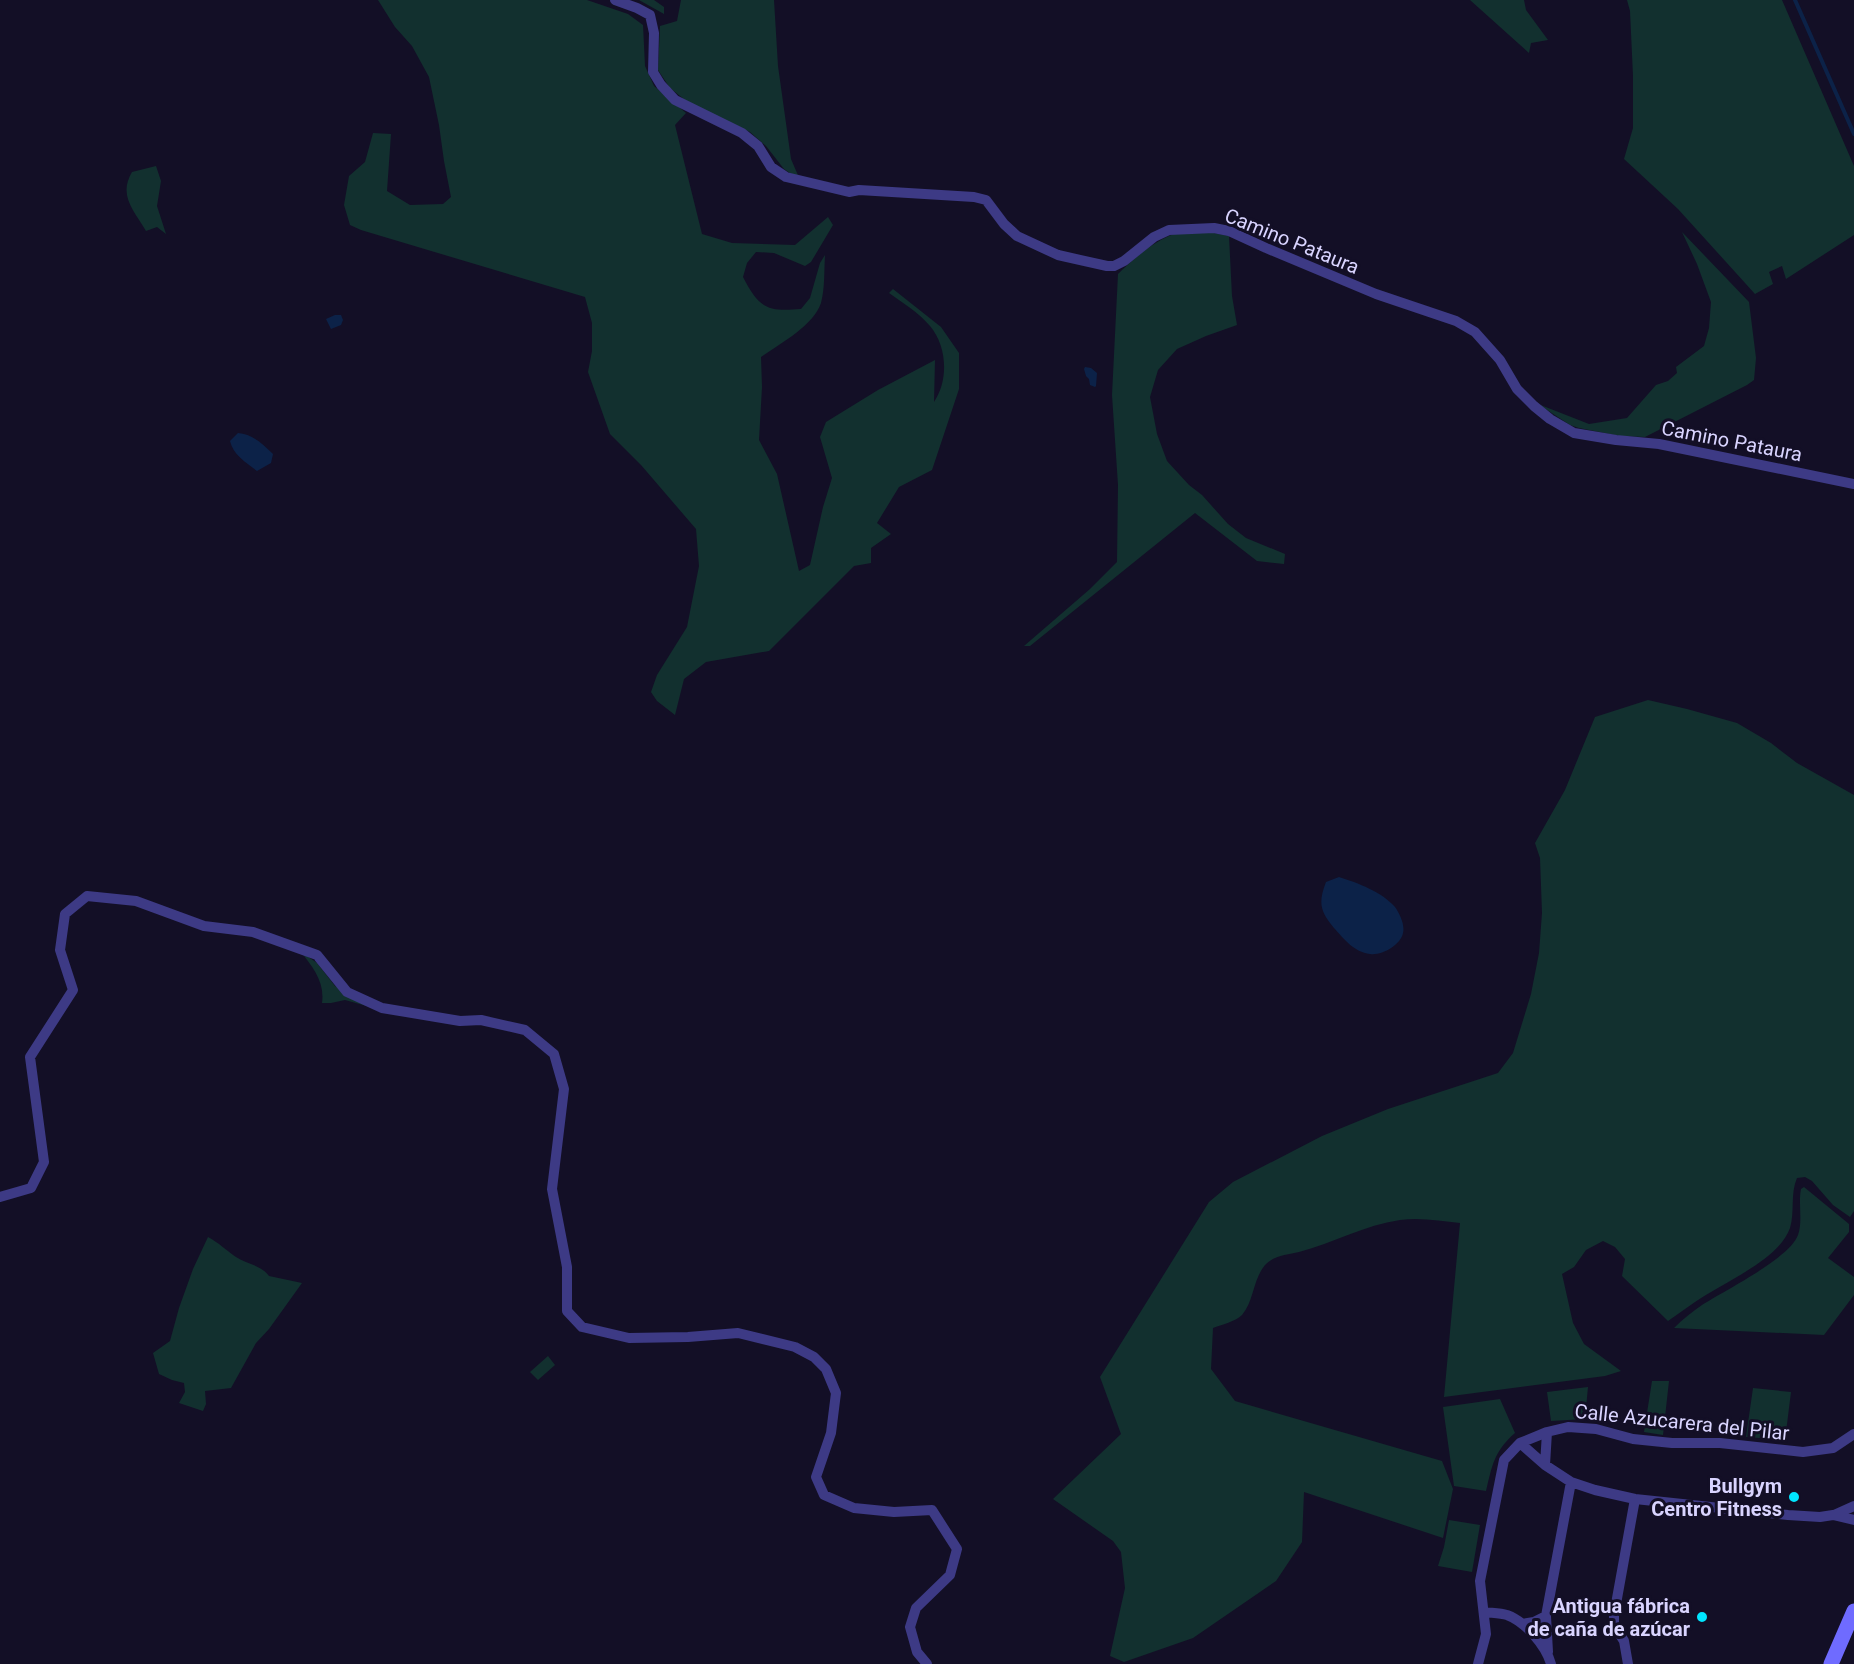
<svg xmlns="http://www.w3.org/2000/svg" width="1854" height="1664" viewBox="0 0 1854 1664" font-family="Roboto,sans-serif">
  <style>
    .green { fill: #12302f }
    .water { fill: #0c2248 }
    .lines { fill: none; stroke-linecap: round; stroke-linejoin: round }
    .stream { stroke: #0c2248; stroke-width: 4 }
    .street { stroke: #3d3a85; stroke-width: 10 }
    .secondary { stroke: #6f6bff; stroke-width: 15 }
    .poi-dot { fill: #00e5ff; stroke: #130f26; stroke-width: 2 }
    .labels { text-anchor: middle; dominant-baseline: central; stroke-width: 6; stroke-linejoin: round; paint-order: stroke }
    .street-label { font-size: 20px; fill: #d9d4ff; stroke: #130f26 }
    .poi-label { font-size: 20px; font-weight: bold; fill: #d9d4ff; stroke: #130f26; text-anchor: end }
  </style>
  <rect width="100%" height="100%" fill="#130f26"/>
  <path class="green" d="M 378,0 L 587,0 L 628,14 L 643,25 L 645,66 L 654,86 L 686,113 L 675,125 L 702,234 L 732,243 L 795,245 L 828,217 L 833,225 L 811,262 L 805,266 L 774,253 L 756,252 L 747,263 L 743,277 C 759,308 767,312 801,309 L 810,298 L 820,263 L 825,255 C 824,271 825,288 821,303 C 813,326 781,343 761,357 L 762,387 L 759,440 L 777,474 L 799,571 L 810,565 L 823,507 L 832,478 L 820,437 L 826,422 L 878,390 L 935,360 L 934,402 C 949,380 947,346 930,326 C 918,312 903,303 889,293 L 893,289 L 941,327 L 959,353 L 959,389 L 932,470 L 899,487 L 877,523 L 891,534 L 871,548 L 871,563 L 854,566 L 769,651 L 706,662 L 684,679 L 675,715 L 657,701 L 651,692 L 657,675 L 687,627 L 699,566 L 696,529 L 641,465 L 610,434 L 588,372 L 592,351 L 592,323 L 585,297 L 361,230 L 350,225 L 344,205 L 349,176 L 365,162 L 373,133 L 391,134 L 387,191 L 410,205 L 443,204 L 451,197 L 444,161 L 439,125 L 429,77 L 412,46 L 395,27 Z
    M 639,0 L 654,0 L 664,7 L 664,14 Z
    M 681,0 L 774,0 L 778,66 L 791,159 L 800,180 L 784,169 L 766,146 L 750,132 L 690,104 L 670,88 L 658,70 L 660,26 L 677,21 Z
    M 1470,0 L 1524,0 L 1526,10 L 1548,40 L 1531,43 L 1529,53 Z
    M 1627,0 L 1782,0 L 1854,166 L 1854,235 L 1786,279 L 1782,266 L 1769,272 L 1773,284 L 1755,294 L 1678,209 L 1624,159 L 1633,128 L 1633,76 L 1630,11 Z
    M 156,166 L 161,181 L 157,206 L 166,234 L 157,227 L 146,231 C 134,210 118,196 132,172 Z
    M 1682,232 L 1749,302 L 1756,358 L 1754,380 L 1747,385 L 1645,437 L 1620,436 L 1579,428 L 1570,425 L 1538,404 L 1589,424 L 1627,418 L 1656,385 L 1668,381 L 1677,373 L 1676,367 L 1704,346 L 1709,328 L 1711,302 L 1697,264 Z
    M 1177,233 L 1214,233 L 1229,236 L 1232,296 L 1237,325 L 1206,336 L 1177,349 L 1158,370 L 1150,397 L 1157,434 L 1167,461 L 1189,485 L 1202,495 L 1228,524 L 1246,538 L 1285,554 L 1284,564 L 1257,561 L 1195,513 L 1030,646 L 1024,646 L 1090,589 L 1117,562 L 1118,485 L 1112,395 L 1118,274 C 1134,258 1155,240 1177,233 Z
    M 1648,700 L 1687,709 L 1737,723 L 1771,743 L 1797,763 L 1854,795 L 1854,1211 L 1850,1217 L 1833,1205 L 1812,1181 L 1805,1177 L 1797,1178 C 1790,1194 1795,1212 1790,1228 C 1779,1260 1722,1283 1695,1302 C 1686,1308 1677,1315 1668,1321 L 1622,1276 L 1625,1259 L 1615,1247 L 1603,1241 L 1586,1250 L 1574,1267 L 1562,1274 L 1573,1323 L 1584,1344 L 1621,1371 L 1605,1376 L 1444,1397 L 1460,1223 C 1441,1221 1420,1217 1400,1220 C 1365,1225 1333,1243 1299,1252 C 1288,1255 1274,1255 1265,1265 C 1253,1279 1254,1301 1242,1315 C 1236,1321 1221,1325 1213,1328 L 1211,1369 L 1235,1401 L 1442,1461 L 1453,1489 L 1443,1538 L 1304,1492 L 1302,1542 L 1276,1581 L 1193,1638 L 1124,1662 L 1110,1656 L 1125,1588 L 1121,1552 L 1113,1541 L 1053,1499 L 1121,1434 L 1100,1377 L 1209,1202 L 1233,1182 L 1322,1136 L 1388,1109 L 1498,1073 L 1513,1053 L 1531,994 L 1539,953 L 1542,913 L 1540,858 L 1535,843 L 1565,790 L 1595,717 Z
    M 300,951 L 317,963 L 335,986 L 374,1008 L 345,1000 L 331,1003 L 322,1003 C 325,982 313,967 300,951 Z
    M 1804,1187 L 1849,1224 L 1849,1232 L 1828,1258 L 1854,1277 L 1854,1295 L 1824,1335 L 1674,1328 C 1683,1319 1692,1312 1702,1305 C 1724,1291 1790,1258 1798,1235 C 1803,1221 1798,1204 1801,1189 Z
    M 208,1237 C 219,1243 226,1250 236,1257 C 247,1264 261,1265 269,1276 L 302,1283 L 269,1329 L 256,1343 L 231,1388 L 205,1391 L 206,1404 L 203,1411 L 179,1403 L 185,1392 L 184,1383 L 172,1380 L 159,1374 L 153,1353 L 170,1341 L 179,1308 L 193,1269 Z
    M 548,1356 L 555,1365 L 538,1380 L 530,1372 Z
    M 1652,1381 L 1669,1381 L 1663,1435 L 1644,1432 Z
    M 1588,1387 L 1585,1419 L 1551,1421 L 1547,1392 Z
    M 1753,1388 L 1791,1392 L 1785,1440 L 1746,1437 Z
    M 1500,1399 L 1515,1433 C 1494,1451 1492,1466 1486,1491 L 1454,1486 L 1443,1407 Z
    M 1449,1520 L 1480,1525 L 1472,1572 L 1438,1566 L 1444,1547 Z"/>
  <path class="water" d="M 335,315 L 341,315 L 343,320 L 341,325 L 331,329 L 326,319 Z
    M 1085,367 L 1091,368 L 1097,373 L 1096,386 L 1095,387 L 1090,385 L 1089,379 L 1086,376 L 1084,369 Z
    M 238,433 C 252,434 263,444 273,454 L 271,463 L 257,471 C 247,463 233,455 230,441 Z
    M 1339,877 C 1358,883 1382,892 1395,907 C 1400,914 1405,925 1403,933 C 1401,945 1381,956 1370,954 C 1354,952 1344,939 1334,928 C 1320,911 1318,903 1326,882 Z"/>
  <g class="lines">
    <path class="stream" d="M 1795,0 L 1854,134"/>
    <path class="street" d="M 615,0 L 637,8 L 650,15 L 654,33 L 653,72 L 661,85 L 675,100 L 742,133 L 758,146 L 771,167 L 786,177 L 849,192 L 859,190 L 974,197 L 986,200 L 1004,224 L 1017,236 L 1058,255 L 1107,266 L 1114,266 L 1124,261 L 1154,237 L 1169,230 L 1214,228 L 1229,231 L 1266,248 L 1376,294 L 1456,321 L 1475,332 L 1500,360 L 1517,389 L 1534,406 L 1550,419 L 1574,433 L 1616,440 L 1659,444 L 1854,484
      M 0,1197 L 31,1188 L 44,1162 L 30,1057 L 73,990 L 60,950 L 65,914 L 87,896 L 136,901 L 204,926 L 253,932 L 317,955 L 347,992 L 382,1008 L 460,1021 L 481,1020 L 525,1030 L 554,1054 L 564,1089 L 552,1189 L 567,1267 L 567,1311 L 582,1327 L 629,1338 L 688,1337 L 738,1333 L 795,1347 L 814,1357 L 826,1369 L 836,1393 L 831,1433 L 816,1477 L 824,1495 L 854,1508 L 894,1512 L 932,1510 L 957,1549 L 950,1575 L 916,1608 L 910,1627 L 917,1652 L 927,1664
      M 1520,1443 L 1545,1465 L 1571,1482 L 1595,1490 L 1635,1499 L 1788,1515 L 1820,1517 L 1833,1515 L 1854,1520
      M 1545,1465 L 1547,1432
      M 1834,1515 L 1854,1506
      M 1484,1612 C 1491,1613 1500,1613 1507,1615 C 1526,1622 1546,1646 1551,1664
      M 1522,1624 L 1534,1622 L 1546,1616
      M 1548,1652 L 1546,1616 L 1571,1482
      M 1478,1664 L 1486,1634 L 1480,1581 L 1504,1460 L 1520,1443 L 1547,1432 L 1568,1427 L 1596,1429 L 1633,1439 L 1672,1443 L 1720,1443 L 1803,1452 L 1833,1448 L 1854,1434
      M 1628,1664 L 1624,1641 L 1614,1625 L 1614,1615 L 1635,1499"/>
    <path class="secondary" d="M 1831,1664 L 1854,1611"/>
  </g>
  <g class="poi-dot">
    <circle cx="1794" cy="1497" r="6"/>
    <circle cx="1702" cy="1617" r="6"/>
  </g>
  <g class="labels">
    <g class="street-label">
      <text transform="translate(1292 241) rotate(22)">Camino Pataura</text>
      <text transform="translate(1732 441) rotate(11)">Camino Pataura</text>
      <text transform="translate(1682 1422) rotate(6)">Calle Azucarera del Pilar</text>
    </g>
    <g class="poi-label">
      <text x="1782" y="1486">Bullgym<tspan x="1782" dy="23">Centro Fitness</tspan></text>
      <text x="1690" y="1606">Antigua fábrica<tspan x="1690" dy="23">de caña de azúcar</tspan></text>
    </g>
  </g>
</svg>
